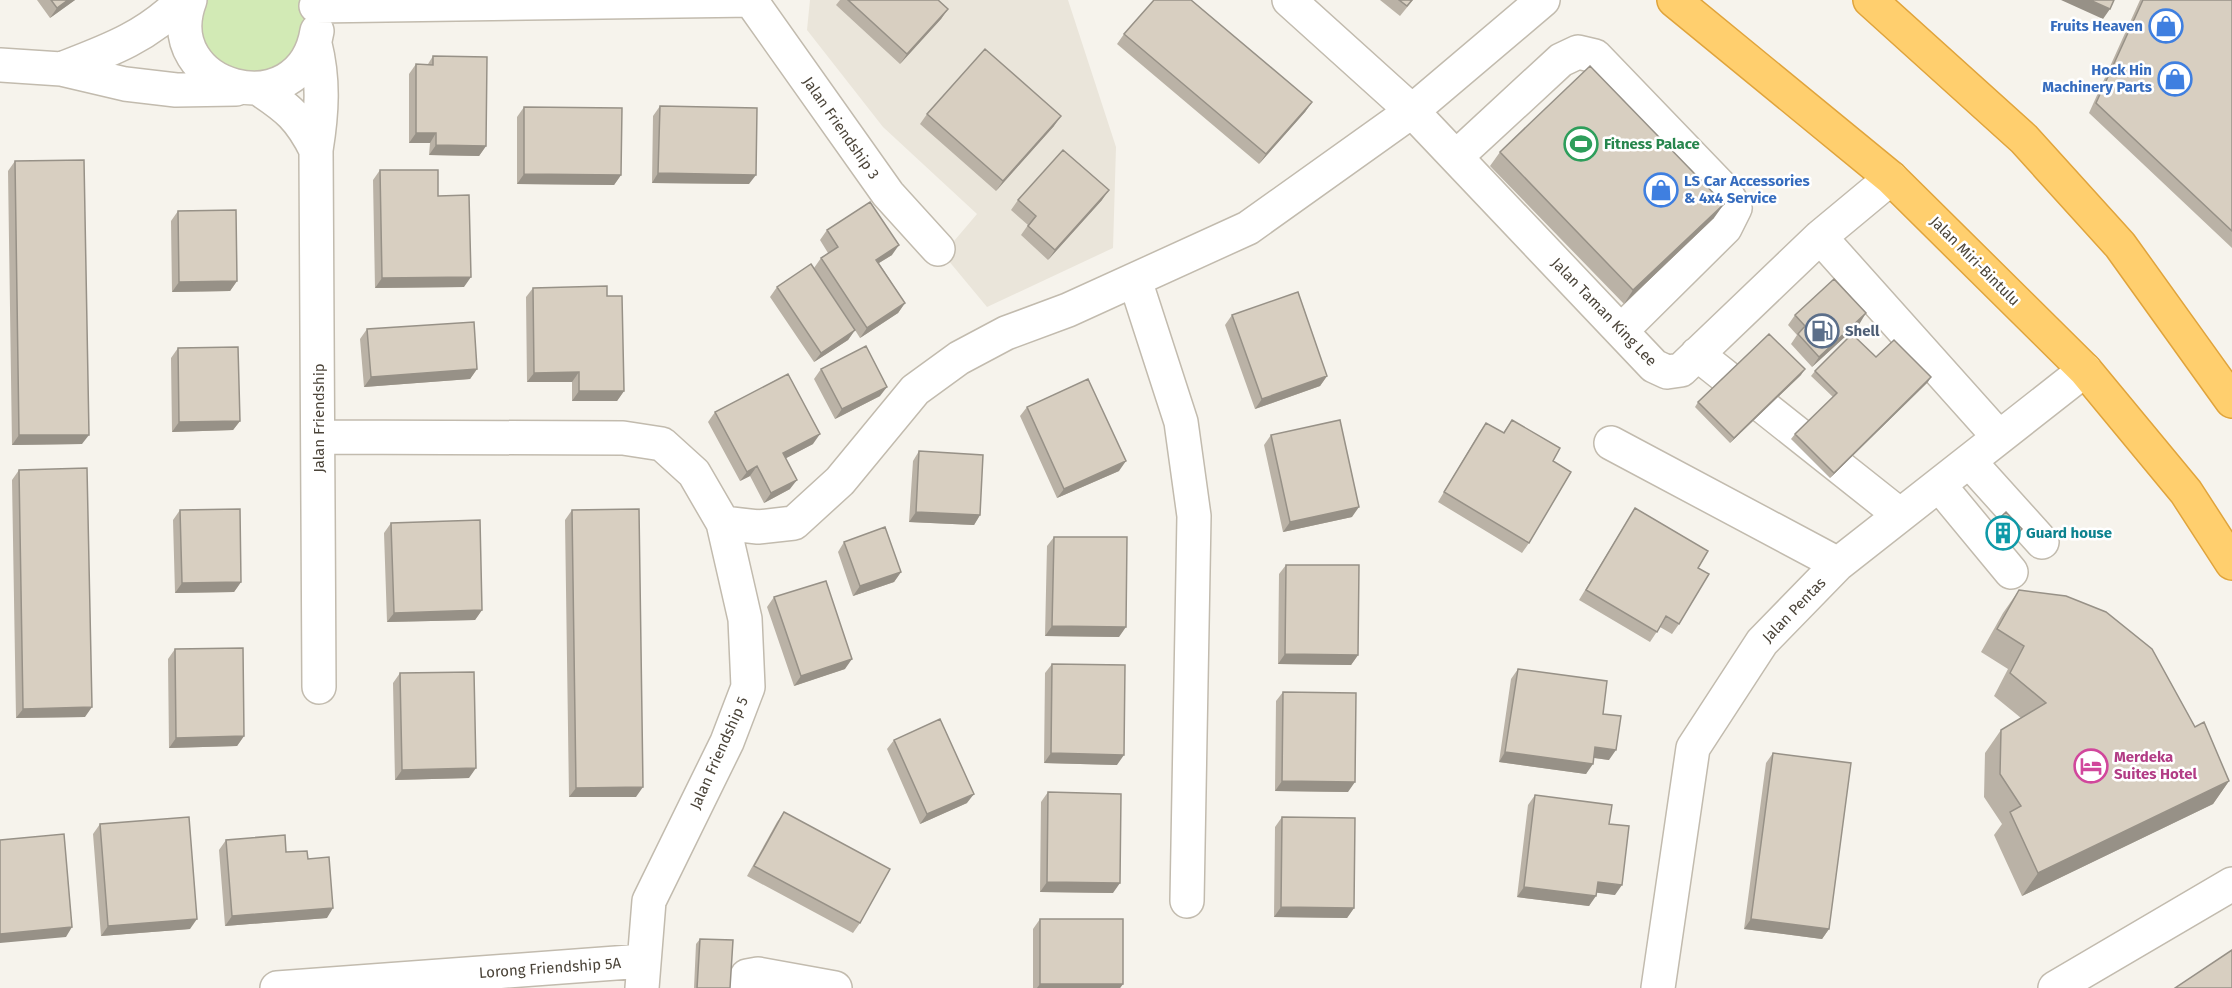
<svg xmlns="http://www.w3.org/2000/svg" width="2232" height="988" viewBox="0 0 2232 988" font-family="'Fira Sans',sans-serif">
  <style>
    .residential { fill: #eae5da }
    .green { fill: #d2eab5 }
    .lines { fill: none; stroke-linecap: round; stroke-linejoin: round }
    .minor-casing { stroke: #c2bbae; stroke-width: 36 }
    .highway-casing { stroke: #e0a43c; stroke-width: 36 }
    .minor { stroke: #fff; stroke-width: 33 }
    .highway { stroke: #ffcf6e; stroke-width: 33 }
    .wall { fill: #bab2a6 }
    .shaded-wall { fill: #979187 }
    .building { fill: #d8cfc1; stroke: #979187; stroke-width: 1.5 }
    .labels { text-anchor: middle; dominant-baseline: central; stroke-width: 5; stroke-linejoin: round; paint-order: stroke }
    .shop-label { font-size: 15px; font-weight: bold; fill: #366cbe; stroke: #fff; text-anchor: end }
    .street-label { font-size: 15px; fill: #4b4439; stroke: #fff }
    .leisure-label { font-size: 15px; font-weight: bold; fill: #27864d; stroke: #fff; text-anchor: start }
    .service-label { font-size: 15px; font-weight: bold; fill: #4e5e75; stroke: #fff; text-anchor: start }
    .culture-label { font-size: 15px; font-weight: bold; fill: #0d838f; stroke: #fff; text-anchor: start }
    .hotel-label { font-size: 15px; font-weight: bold; fill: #b23c85; stroke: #fff; text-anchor: start }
  </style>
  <rect width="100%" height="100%" fill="#f6f3ec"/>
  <path class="residential" d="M 810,0 L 1068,0 L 1116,147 L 1113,248 L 987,307 L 943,254 L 977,214 L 883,127 L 807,30 Z"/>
  <path class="green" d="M 199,0 L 303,0 L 307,12 L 307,32 L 287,65 L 255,79 L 207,59 L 195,8 Z"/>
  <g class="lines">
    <defs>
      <path id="minor" d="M 190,0 C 156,89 301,129 317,31
        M 1289,0 L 1412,111 L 1654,366 L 1667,372 L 1681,370 L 1820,237 L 1891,178
        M 752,2 L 888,194 L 938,249
        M 316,6 L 754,0
        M 315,44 C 324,80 322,113 316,150 L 319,687
        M 0,65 L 61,69 L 125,84 L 176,90 L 236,89
        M 61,69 C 108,51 147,37 183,0
        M 259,89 C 288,108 300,118 316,150
        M 1456,157 L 1561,60 L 1578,52 L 1595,56 L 1724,190 L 1735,208 L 1725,228 L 1621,331
        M 1820,237 L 1999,437
        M 1135,280 L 1181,422 L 1194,516 L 1187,901
        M 1697,354 L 1900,515
        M 320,437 L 623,438 L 662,444 L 694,473 L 723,523 L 745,619 L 748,687 L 727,742 L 649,901 L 642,988
        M 1611,443 L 1838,564
        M 1969,461 L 2042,542
        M 1939,485 L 2011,572
        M 723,523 L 758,527 L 794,523 L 840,481 L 915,390 L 959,358 L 1006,333 L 1068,310 L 1248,228 L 1412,111 L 1543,0
        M 277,988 L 643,961
        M 740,988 L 747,976 L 758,974 L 835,988
        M 1658,988 L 1693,748 L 1762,642 L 1838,564 L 2085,370
        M 2055,988 L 2232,884"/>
      <path id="highway" d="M 1674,0 L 1891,178 L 2085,370 L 2186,492 L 2232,563
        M 1870,0 L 2024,139 L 2120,245 L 2232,401"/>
    </defs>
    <use href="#minor" class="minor-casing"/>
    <use href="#highway" class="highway-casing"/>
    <use href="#minor" class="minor"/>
    <use href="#highway" class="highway"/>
  </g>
  <path class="wall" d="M 37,0 L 75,0 L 50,18 Z
    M 840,0 L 938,0 L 948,9 L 941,19 L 900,64 L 836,5 Z
    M 1380,0 L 1413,0 L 1400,16 Z
    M 2140,0 L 2232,0 L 2232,248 L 2089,113 Z
    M 1124,34 L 1312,102 L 1305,112 L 1259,164 L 1117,44 Z
    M 433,56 L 486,146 L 479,156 L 429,155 L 430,143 L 409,143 L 409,74 L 416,64 L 428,64 Z
    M 660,106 L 749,184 L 652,183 L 653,116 Z
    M 524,107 L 621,175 L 614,185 L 517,184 L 517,117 Z
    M 927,114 L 1054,126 L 996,191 L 920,124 Z
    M 1500,152 L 1714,218 L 1624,304 L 1490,166 Z
    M 15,161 L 82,444 L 12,445 L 8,171 Z
    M 380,170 L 438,196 L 464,287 L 375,288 L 373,180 Z
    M 1018,200 L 1102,200 L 1048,260 L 1021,235 L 1028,225 L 1011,210 Z
    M 178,211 L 237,281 L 230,291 L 172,292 L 171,221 Z
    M 827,230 L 892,255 L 879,263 L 905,303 L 898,313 L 860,338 L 855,330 L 848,340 L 814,362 L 770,297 L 777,287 L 854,328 L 814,268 L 821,258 L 828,253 L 820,240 Z
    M 533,288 L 624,391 L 617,401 L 572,401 L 572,382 L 527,382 L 526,297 Z
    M 1232,315 L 1327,376 L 1320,386 L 1255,409 L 1225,325 Z
    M 1795,315 L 1860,323 L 1812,367 L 1791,344 L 1797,335 L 1788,325 Z
    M 367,329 L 477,369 L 470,379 L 364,387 L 360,339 Z
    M 178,348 L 240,421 L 233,430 L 172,432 L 171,358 Z
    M 821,369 L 880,396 L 835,419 L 814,379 Z
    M 1815,371 L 1928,382 L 1830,478 L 1791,439 L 1795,434 L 1833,397 L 1811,376 Z
    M 1801,375 L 1730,443 L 1695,407 L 1698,402 Z
    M 1027,407 L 1119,471 L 1057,498 L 1020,416 Z
    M 715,412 L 813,444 L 786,458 L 790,489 L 764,503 L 750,476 L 740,481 L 708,422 Z
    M 1512,420 L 1553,461 L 1529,543 L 1522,553 L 1438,502 L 1479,433 L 1486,423 L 1503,433 Z
    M 1271,435 L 1352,517 L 1283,532 L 1264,445 Z
    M 919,451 L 980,515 L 974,525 L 909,522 L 913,461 Z
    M 19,470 L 85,717 L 16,718 L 12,480 Z
    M 1635,508 L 1698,568 L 1679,624 L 1672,634 L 1660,627 L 1650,642 L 1579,600 Z
    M 180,510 L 241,582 L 234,592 L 175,593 L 173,520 Z
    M 572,510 L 636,797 L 569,797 L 565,520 Z
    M 391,523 L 482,610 L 475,620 L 387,622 L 384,533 Z
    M 1991,526 L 2022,529 L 2019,534 L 2003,548 L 1988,531 Z
    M 1054,537 L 1119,637 L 1045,636 L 1047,546 Z
    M 844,542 L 901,572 L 894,582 L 853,596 L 838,552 Z
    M 1286,565 L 1358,655 L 1351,665 L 1278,664 L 1279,574 Z
    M 2019,590 L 2195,727 L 2229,781 L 2213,804 L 2022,896 L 1994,835 L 2002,824 L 1984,797 L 1985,753 L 2001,730 L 2021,718 L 1994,696 L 2008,669 L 1981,652 L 2003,613 Z
    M 774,597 L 845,669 L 794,686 L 767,607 Z
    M 175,649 L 244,736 L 237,746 L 169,748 L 168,659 Z
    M 1052,664 L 1117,765 L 1044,763 L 1045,673 Z
    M 1518,669 L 1603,714 L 1609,760 L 1594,758 L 1586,774 L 1499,762 L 1511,679 Z
    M 400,673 L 469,778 L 395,780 L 393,683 Z
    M 1283,692 L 1348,792 L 1275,791 L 1276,701 Z
    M 894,740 L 967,803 L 920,824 L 887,749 Z
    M 1773,753 L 1829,929 L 1822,939 L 1744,929 L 1766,763 Z
    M 1048,792 L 1113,893 L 1040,892 L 1041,802 Z
    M 1535,795 L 1609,824 L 1615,895 L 1596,892 L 1589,906 L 1517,897 L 1528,805 Z
    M 784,812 L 860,923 L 853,933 L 747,876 L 777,822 Z
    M 1282,817 L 1354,908 L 1347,918 L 1274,917 L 1275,827 Z
    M 100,824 L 190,929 L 101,936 L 93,834 Z
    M 226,840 L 286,852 L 308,859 L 327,918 L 225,926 L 219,850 Z
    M 1040,919 L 1123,984 L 1120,988 L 1033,988 L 1033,929 Z
    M 700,939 L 730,988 L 694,988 L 696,944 Z"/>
  <path class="shaded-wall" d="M 68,0 L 75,0 L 50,18 L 57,8 Z
    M 2061,0 L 2090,0 L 2110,9 L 2103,19 Z
    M 948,9 L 941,19 L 900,64 L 907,54 Z
    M 1312,102 L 1305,112 L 1259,164 L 1266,154 Z
    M 1061,116 L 1054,126 L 996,191 L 1003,181 Z
    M 416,133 L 436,133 L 430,143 L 409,143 Z
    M 436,145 L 486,146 L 479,156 L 429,155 Z
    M 658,173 L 756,175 L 749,184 L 652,183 Z
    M 524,174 L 621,175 L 614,185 L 517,184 Z
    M 1109,190 L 1102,200 L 1048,260 L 1055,250 Z
    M 1724,204 L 1714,218 L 1624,304 L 1633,290 Z
    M 899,245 L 892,255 L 869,269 L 876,260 Z
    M 471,277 L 464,287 L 375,288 L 382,278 Z
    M 237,281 L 230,291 L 172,292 L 179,282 Z
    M 905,303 L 898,313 L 860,338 L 867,328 Z
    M 1866,313 L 1860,323 L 1812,367 L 1819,357 Z
    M 855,330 L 848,340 L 814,362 L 821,353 Z
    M 477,369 L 470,379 L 364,387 L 371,377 Z
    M 1805,369 L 1801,375 L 1730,443 L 1734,438 Z
    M 579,372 L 572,382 L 527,382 L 534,373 Z
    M 1327,376 L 1320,386 L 1255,409 L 1262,399 Z
    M 1931,377 L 1928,382 L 1830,478 L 1834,473 Z
    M 887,387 L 880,396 L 835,419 L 842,409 Z
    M 579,391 L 624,391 L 617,401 L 572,401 Z
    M 240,421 L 233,430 L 172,432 L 179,422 Z
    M 820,434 L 813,444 L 777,463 L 783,453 Z
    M 19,435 L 89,435 L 82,444 L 12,445 Z
    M 1126,461 L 1119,471 L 1057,498 L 1064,489 Z
    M 757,466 L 750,476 L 740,481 L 747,472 Z
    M 797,480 L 790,489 L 764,503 L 771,493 Z
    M 1359,507 L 1352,517 L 1283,532 L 1290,522 Z
    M 916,512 L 980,515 L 974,525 L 909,522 Z
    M 2022,529 L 2019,534 L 2003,548 L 2007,543 Z
    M 901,572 L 894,582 L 853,596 L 860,586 Z
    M 241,582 L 234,592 L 175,593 L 182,583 Z
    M 482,610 L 475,620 L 387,622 L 394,613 Z
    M 1052,626 L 1126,627 L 1119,637 L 1045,636 Z
    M 1285,654 L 1358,655 L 1351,665 L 1278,664 Z
    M 852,659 L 845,669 L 794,686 L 801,676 Z
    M 92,707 L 85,717 L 16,718 L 23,709 Z
    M 244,736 L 237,746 L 169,748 L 176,738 Z
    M 1595,747 L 1616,750 L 1609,760 L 1588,757 Z
    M 1505,752 L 1593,764 L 1586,774 L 1499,762 Z
    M 1051,753 L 1124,755 L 1117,765 L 1044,763 Z
    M 476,768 L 469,778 L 395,780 L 402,770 Z
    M 1282,781 L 1355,782 L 1348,792 L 1275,791 Z
    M 2229,781 L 2213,804 L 2022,896 L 2038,873 Z
    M 643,787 L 636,797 L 569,797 L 576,788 Z
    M 974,794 L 967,803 L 920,824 L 927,814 Z
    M 1047,882 L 1120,883 L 1113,893 L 1040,892 Z
    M 1598,882 L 1622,885 L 1615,895 L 1591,892 Z
    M 1524,887 L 1596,896 L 1589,906 L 1517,897 Z
    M 1281,907 L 1354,908 L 1347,918 L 1274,917 Z
    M 333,908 L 327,918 L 225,926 L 232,916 Z
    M 197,919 L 190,929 L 101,936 L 108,926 Z
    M 1751,919 L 1829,929 L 1822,939 L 1744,929 Z
    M 72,927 L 66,937 L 0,943 L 0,934 Z
    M 1040,984 L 1123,984 L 1120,988 L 1037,988 Z"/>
  <path class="building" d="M 51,0 L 68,0 L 57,8 Z
    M 848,0 L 938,0 L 948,9 L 907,54 Z
    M 1154,0 L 1191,0 L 1312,102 L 1266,154 L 1124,34 Z
    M 1399,0 L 1412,0 L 1407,6 Z
    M 2090,0 L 2114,0 L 2110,9 Z
    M 2143,0 L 2232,0 L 2232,231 L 2096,103 Z
    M 985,49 L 1061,116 L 1003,181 L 927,114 Z
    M 433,56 L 487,57 L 486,146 L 436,145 L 436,133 L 416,133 L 416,64 L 433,65 Z
    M 1590,66 L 1724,204 L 1633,290 L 1500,152 Z
    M 660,106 L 757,108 L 756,175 L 658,173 Z
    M 524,107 L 622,108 L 621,175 L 524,174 Z
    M 1063,150 L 1109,190 L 1055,250 L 1028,226 L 1036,216 L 1018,200 Z
    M 84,160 L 89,435 L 19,435 L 15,161 Z
    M 380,170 L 438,170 L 438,196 L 469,195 L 471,277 L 382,278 Z
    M 870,202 L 899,245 L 876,260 L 905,303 L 867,328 L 821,258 L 838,247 L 827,230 Z
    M 236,210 L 237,281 L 179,282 L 178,211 Z
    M 811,264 L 855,330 L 821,353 L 777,287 Z
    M 1834,279 L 1866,313 L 1819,357 L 1798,334 L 1805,326 L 1795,315 Z
    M 607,286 L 607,296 L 622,296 L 624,391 L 579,391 L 579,372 L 534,373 L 533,288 Z
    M 1298,292 L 1327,376 L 1262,399 L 1232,315 Z
    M 474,322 L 477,369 L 371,377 L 367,329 Z
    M 1769,334 L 1805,369 L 1734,438 L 1698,402 Z
    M 1852,334 L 1876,357 L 1894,340 L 1931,377 L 1834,473 L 1795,434 L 1837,393 L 1815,371 Z
    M 866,346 L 887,387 L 842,409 L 821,369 Z
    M 238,347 L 240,421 L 179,422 L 178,348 Z
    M 788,374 L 820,434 L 783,453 L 797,480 L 771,493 L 757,466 L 747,472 L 715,412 Z
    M 1088,379 L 1126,461 L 1064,489 L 1027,407 Z
    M 1340,420 L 1359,507 L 1290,522 L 1271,435 Z
    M 1512,420 L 1560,448 L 1553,461 L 1571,472 L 1529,543 L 1444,492 L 1486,423 L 1504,433 Z
    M 919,451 L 983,455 L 980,515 L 916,512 Z
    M 87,468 L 92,707 L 23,709 L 19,470 Z
    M 1635,508 L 1708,551 L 1698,568 L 1709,574 L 1679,624 L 1666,616 L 1657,632 L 1586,590 Z
    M 240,509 L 241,582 L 182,583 L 180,510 Z
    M 639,509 L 643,787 L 576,788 L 572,510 Z
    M 2006,512 L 2022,529 L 2007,543 L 1991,526 Z
    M 480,520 L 482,610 L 394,613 L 391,523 Z
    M 885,527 L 901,572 L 860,586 L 844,542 Z
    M 1054,537 L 1127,537 L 1126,627 L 1052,626 Z
    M 1286,565 L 1359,565 L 1358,655 L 1285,654 Z
    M 826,581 L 852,659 L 801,676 L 774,597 Z
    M 2019,590 L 2066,596 L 2106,612 L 2152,649 L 2195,727 L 2204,722 L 2229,781 L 2038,873 L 2010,812 L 2021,806 L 2000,774 L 2001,730 L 2046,703 L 2010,673 L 2024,646 L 1997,629 Z
    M 243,648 L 244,736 L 176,738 L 175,649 Z
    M 1052,664 L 1125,665 L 1124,755 L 1051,753 Z
    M 1518,669 L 1607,681 L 1603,714 L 1621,716 L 1616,750 L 1595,747 L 1593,764 L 1505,752 Z
    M 474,672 L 476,768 L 402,770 L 400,673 Z
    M 1283,692 L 1356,693 L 1355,782 L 1282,781 Z
    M 940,719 L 974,794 L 927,814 L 894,740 Z
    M 1773,753 L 1851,763 L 1829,929 L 1751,919 Z
    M 1048,792 L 1121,794 L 1120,883 L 1047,882 Z
    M 1535,795 L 1612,805 L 1609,824 L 1629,826 L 1622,885 L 1598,882 L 1596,896 L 1524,887 Z
    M 784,812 L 890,869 L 860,923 L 754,866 Z
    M 189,817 L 197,919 L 108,926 L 100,824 Z
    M 1282,817 L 1355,818 L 1354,908 L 1281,907 Z
    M 64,834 L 72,927 L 0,934 L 0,840 Z
    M 285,835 L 286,852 L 307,851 L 308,859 L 329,857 L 333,908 L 232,916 L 226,840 Z
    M 1040,919 L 1123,919 L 1123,984 L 1040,984 Z
    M 700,939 L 733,940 L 730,988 L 697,988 Z
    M 2232,950 L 2232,988 L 2175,988 Z"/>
  <defs>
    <symbol id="shop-ring" viewBox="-11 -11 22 22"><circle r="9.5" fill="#fff" stroke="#3f7fe0" stroke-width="1.5"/><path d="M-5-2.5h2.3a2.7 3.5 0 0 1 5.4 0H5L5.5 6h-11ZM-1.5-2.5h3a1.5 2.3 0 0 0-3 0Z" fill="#3f7fe0"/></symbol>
    <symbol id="stadium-ring" viewBox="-11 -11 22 22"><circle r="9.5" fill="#fff" stroke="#2e9e5b" stroke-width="1.5"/><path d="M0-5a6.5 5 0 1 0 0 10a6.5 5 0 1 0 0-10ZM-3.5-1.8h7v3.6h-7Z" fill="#2e9e5b"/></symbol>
    <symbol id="fuel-ring" viewBox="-11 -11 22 22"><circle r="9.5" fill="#fff" stroke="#5c6f8a" stroke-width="1.5"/><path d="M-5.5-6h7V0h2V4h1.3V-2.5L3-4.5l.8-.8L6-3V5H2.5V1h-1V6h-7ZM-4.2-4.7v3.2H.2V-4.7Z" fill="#5c6f8a"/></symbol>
    <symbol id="building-ring" viewBox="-11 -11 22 22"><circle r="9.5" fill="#fff" stroke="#0f9aa8" stroke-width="1.5"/><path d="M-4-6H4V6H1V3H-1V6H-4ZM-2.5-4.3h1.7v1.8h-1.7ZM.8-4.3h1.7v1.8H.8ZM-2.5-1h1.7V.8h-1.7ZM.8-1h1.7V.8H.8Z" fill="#0f9aa8"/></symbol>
    <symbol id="hotel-ring" viewBox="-11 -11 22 22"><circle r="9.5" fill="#fff" stroke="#d1479c" stroke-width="1.5"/><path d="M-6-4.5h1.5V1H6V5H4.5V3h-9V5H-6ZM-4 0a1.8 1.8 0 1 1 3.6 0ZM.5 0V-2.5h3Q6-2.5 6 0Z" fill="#d1479c"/></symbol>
  </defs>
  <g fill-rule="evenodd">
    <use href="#shop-ring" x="2147" y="7" width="38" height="38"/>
    <use href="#shop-ring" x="2156" y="60" width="38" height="38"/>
    <use href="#stadium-ring" x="1562" y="125" width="38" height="38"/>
    <use href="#shop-ring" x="1642" y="171" width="38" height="38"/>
    <use href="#fuel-ring" x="1803" y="312" width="38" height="38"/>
    <use href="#building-ring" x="1984" y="514" width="38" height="38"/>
    <use href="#hotel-ring" x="2072" y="747" width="38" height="38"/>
  </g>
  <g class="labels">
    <g class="shop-label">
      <text x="2143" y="26">Fruits Heaven</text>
      <text x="2152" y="70">Hock Hin<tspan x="2152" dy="17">Machinery Parts</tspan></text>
      <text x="1684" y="181" text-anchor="start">LS Car Accessories<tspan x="1684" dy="17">&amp; 4x4 Service</tspan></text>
    </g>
    <g class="street-label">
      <text transform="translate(841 128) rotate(55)">Jalan Friendship 3</text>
      <text transform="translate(1975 261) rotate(45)">Jalan Miri-Bintulu</text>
      <text transform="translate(1604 312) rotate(46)">Jalan Taman King Lee</text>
      <text transform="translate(319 418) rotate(-90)">Jalan Friendship</text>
      <text transform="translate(1794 610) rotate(-46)">Jalan Pentas</text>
      <text transform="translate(719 753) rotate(-66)">Jalan Friendship 5</text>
      <text transform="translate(550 968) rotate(-4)">Lorong Friendship 5A</text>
    </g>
    <g class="leisure-label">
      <text x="1604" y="144">Fitness Palace</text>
    </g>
    <g class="service-label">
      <text x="1845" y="331">Shell</text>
    </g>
    <g class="culture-label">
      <text x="2026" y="533">Guard house</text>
    </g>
    <g class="hotel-label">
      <text x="2114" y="757">Merdeka<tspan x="2114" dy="17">Suites Hotel</tspan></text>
    </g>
  </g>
</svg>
